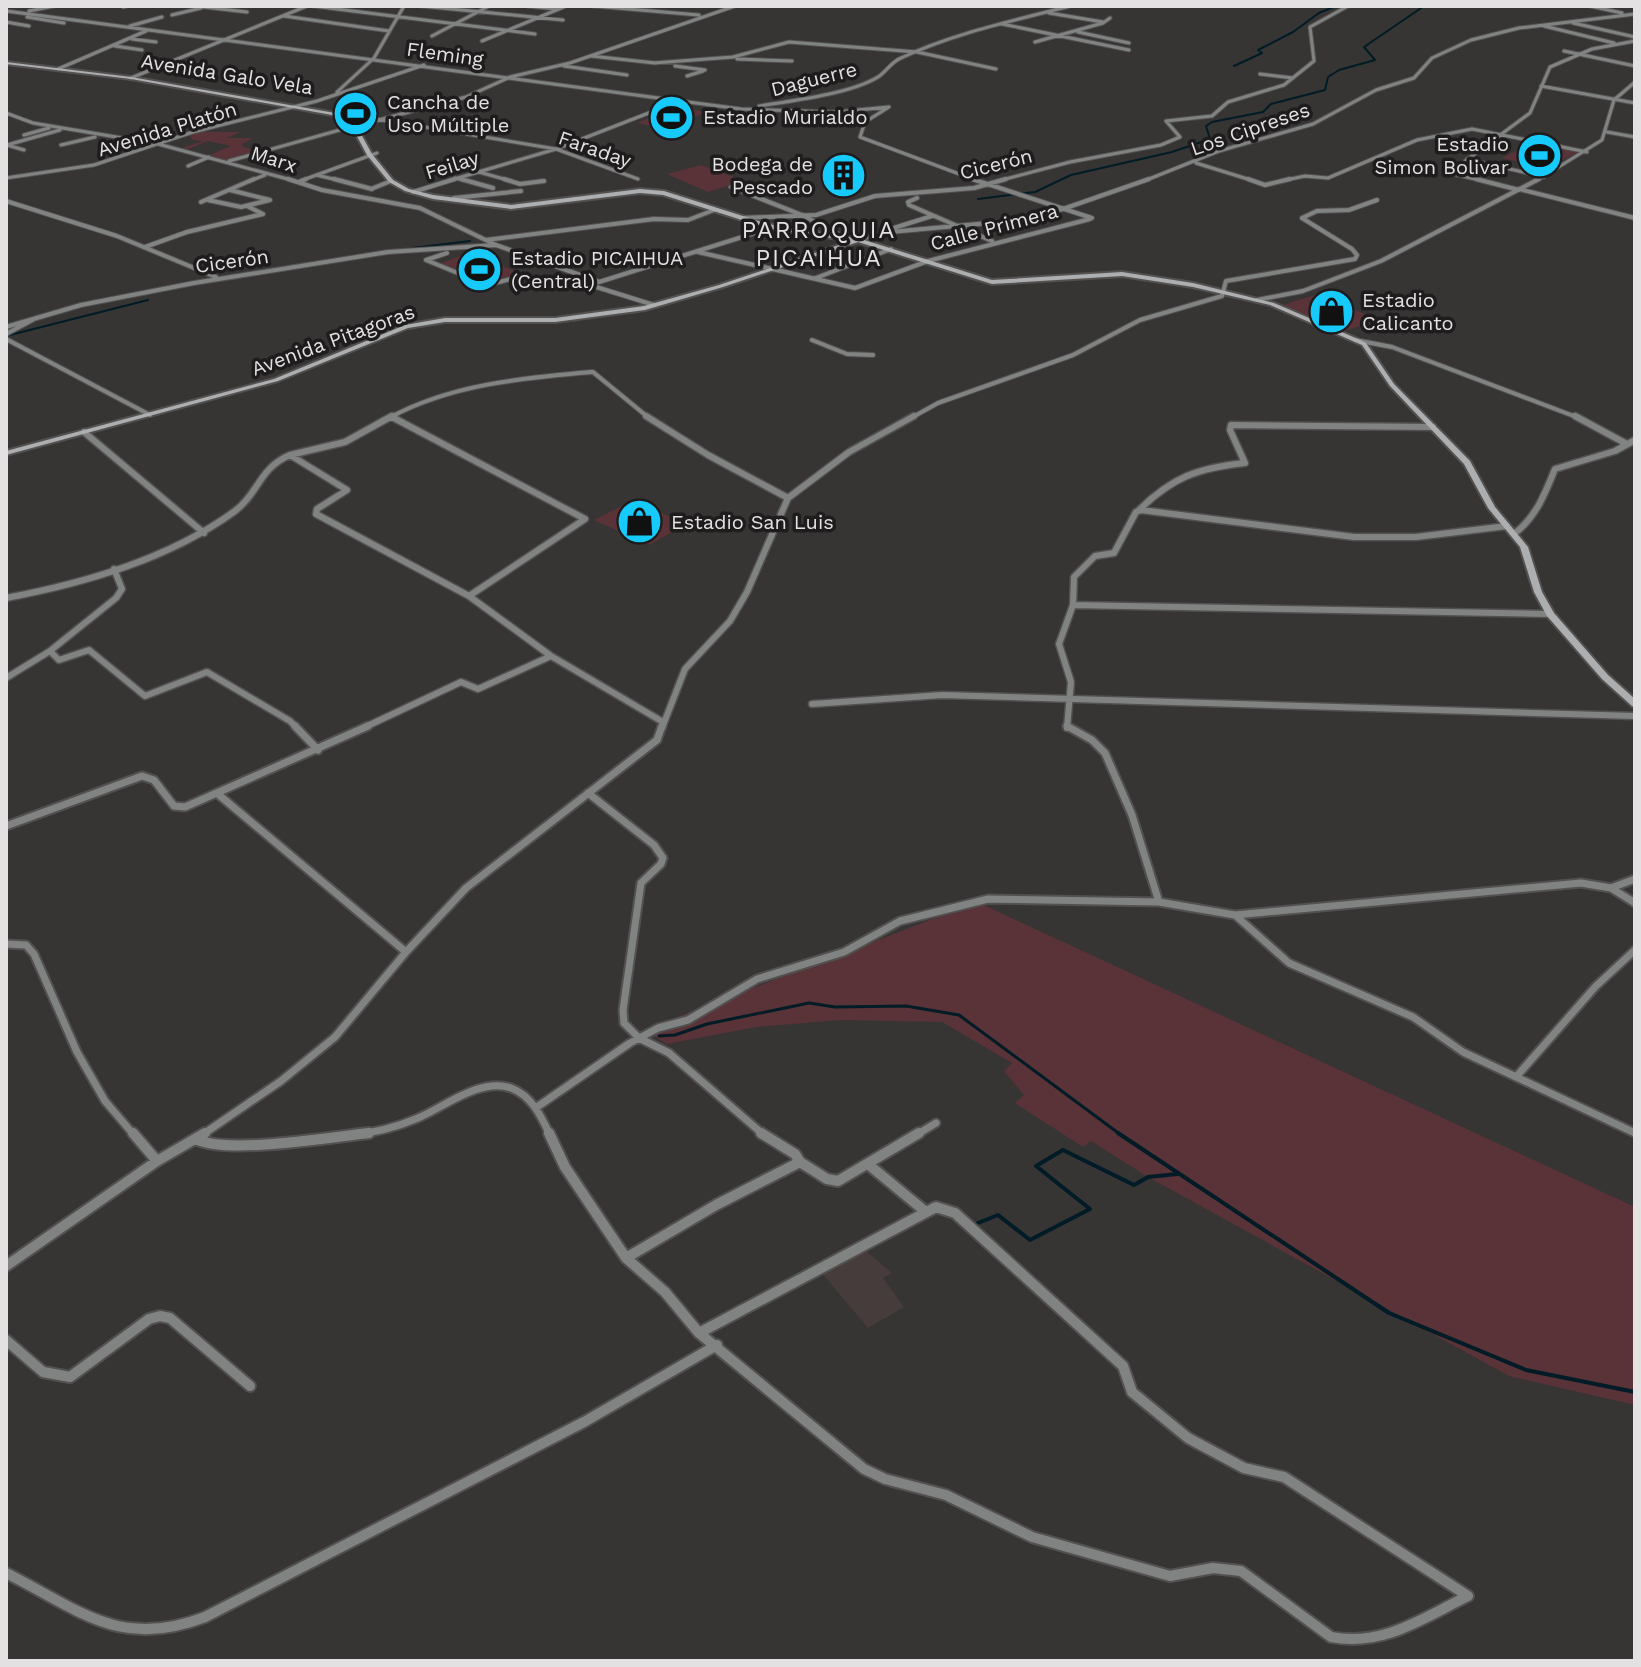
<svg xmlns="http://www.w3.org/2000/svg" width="1641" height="1667" viewBox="0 0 1641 1667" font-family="'Work Sans',sans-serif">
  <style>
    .built { fill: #473c3c }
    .green { fill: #593337 }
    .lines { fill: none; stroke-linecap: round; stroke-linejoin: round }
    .stream-far2 { stroke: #011c26; stroke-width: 2 }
    .stream-far1 { stroke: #011c26; stroke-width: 3 }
    .stream { stroke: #011c26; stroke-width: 4 }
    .street-far4-casing { stroke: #535050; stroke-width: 5 }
    .street-far3-casing { stroke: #535050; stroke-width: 6 }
    .street-far2-casing { stroke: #535050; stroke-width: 9 }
    .street-far1-casing { stroke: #535050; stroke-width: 11 }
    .street-casing { stroke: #535050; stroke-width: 14 }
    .secondary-casing { stroke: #535050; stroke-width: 4 }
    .street-far4 { stroke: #818383; stroke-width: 3 }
    .street-far3 { stroke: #818383; stroke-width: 4 }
    .street-far2 { stroke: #818383; stroke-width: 6 }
    .street-far1 { stroke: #818383; stroke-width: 7 }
    .street { stroke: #818383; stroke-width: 10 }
    .secondary { fill: #acaeb0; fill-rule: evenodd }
    .labels { text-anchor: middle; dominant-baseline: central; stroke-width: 7; stroke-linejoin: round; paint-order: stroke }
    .far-street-label { font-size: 20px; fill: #e4e1e2; stroke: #1e1c1c }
    .far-poi-label { font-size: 20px; fill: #e4e1e2; stroke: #1e1c1c; text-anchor: start }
    .far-quarter-label { font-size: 24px; letter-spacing: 2px; fill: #e4e1e2; stroke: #1e1c1c }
  </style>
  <rect width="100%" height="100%" fill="#373434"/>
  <path class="built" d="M 864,1249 L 892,1273 L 883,1278 L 904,1307 L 868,1328 L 821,1272 Z"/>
  <path class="green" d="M 676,107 L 706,112 L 666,129 L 637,123 Z
    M 197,132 L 241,132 L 227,138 L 253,138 L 242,144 L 243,147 L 258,151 L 254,157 L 251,155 L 235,163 L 207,156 L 231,146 L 208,141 L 186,150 L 179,149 L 203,141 L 193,140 L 188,134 Z
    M 1533,142 L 1578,152 L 1548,168 L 1502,158 Z
    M 701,165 L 745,181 L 708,192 L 667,174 Z
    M 470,252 L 519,273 L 488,284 L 440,264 Z
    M 1318,294 L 1379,320 L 1344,331 L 1283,305 Z
    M 633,500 L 686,524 L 649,545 L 594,520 Z
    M 977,902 L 1635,1207 L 1635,1405 L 1509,1376 L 1148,1177 L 1091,1141 L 1083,1147 L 1015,1103 L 1024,1095 L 1004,1071 L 1012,1063 L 942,1022 L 841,1020 L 756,1027 L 667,1044 L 652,1035 L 651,1027 Z"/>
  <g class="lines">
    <path class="stream-far2" d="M 1234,66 L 1262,53 L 1258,50 L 1293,32 L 1319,13 L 1336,6
      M 978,199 L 1035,192 L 1071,175 L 1172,152 L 1210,139 L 1206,126 L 1212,122 L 1263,112 L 1271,104 L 1325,90 L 1328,77 L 1339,70 L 1375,60 L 1364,47 L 1424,6
      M 412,248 L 470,241
      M 6,336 L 148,300"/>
    <path class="stream-far1" d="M 659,1036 L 675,1035 L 707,1024 L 809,1003 L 835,1007 L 906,1006 L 959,1015 L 1121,1135"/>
    <path class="stream" d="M 1118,1133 L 1389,1313 L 1526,1370 L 1635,1392
      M 973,1225 L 998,1215 L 1030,1240 L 1090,1209 L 1036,1166 L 1063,1150 L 1134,1185 L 1148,1177 L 1177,1174"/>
    <defs>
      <path id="street-far4" d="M 195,6 L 247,12
        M 313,6 L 535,34
        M 421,6 L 563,20
        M 527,6 L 556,9
        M 593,6 L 699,15
        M 1590,6 L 1622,13
        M 123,7 L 127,6
        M 6,11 L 741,109 L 836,112 L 889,107 L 865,122 L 860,137 L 978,181
        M 29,11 L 54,6
        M 1049,13 L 1103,22
        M 172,15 L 201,8
        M 284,16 L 389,31
        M 27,17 L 64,23
        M 6,22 L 29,26
        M 1573,23 L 1635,37
        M 1002,24 L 1129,50
        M 130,26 L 162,17
        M 1544,26 L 1614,43
        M 1078,32 L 1129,43
        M 432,36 L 489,6
        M 132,39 L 156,42
        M 482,41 L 566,6
        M 1035,42 L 1103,23 L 1110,18
        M 115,46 L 142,50
        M 1564,51 L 1635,66
        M 591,56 L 655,63
        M 737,59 L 792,61
        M 654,63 L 733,57 L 789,42 L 917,52 L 996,69
        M 564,66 L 627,75
        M 675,66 L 705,70
        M 58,69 L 146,31
        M 1260,74 L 1293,78
        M 687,76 L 703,71
        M 131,78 L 307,6
        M 1541,86 L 1635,103
        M 337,92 L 374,58 L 404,6
        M 759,106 C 791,101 850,94 878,77 C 886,72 891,62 901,58 C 954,33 1013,21 1070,6
        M 6,113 L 33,123 L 158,144 L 295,181
        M 353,118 L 364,117 L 556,149 L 638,179
        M 360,125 L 466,97 L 510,77 L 570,63 L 735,6
        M 1607,132 L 1635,137
        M 24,135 L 49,128
        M 61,145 L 95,137
        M 24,150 L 7,145 L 60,130
        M 1467,159 L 1544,177
        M 229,161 L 354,126
        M 1196,163 L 1254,181
        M 188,166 L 209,157
        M 479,172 L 511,181
        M 316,175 L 342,181
        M 6,178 L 94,165 L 193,132 L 317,101 L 424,65
        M 455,178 L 468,181
        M 250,181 L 265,175
        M 300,181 L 377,153
        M 448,181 L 556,149 L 677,102
        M 540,181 L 544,181
        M 998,181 L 1070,162 L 1161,145 L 1180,137 L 1166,121 L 1212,116 L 1228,102 L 1284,85 L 1314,61 L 1310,27 L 1348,6
        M 1144,181 L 1219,151 L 1313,124 L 1376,90 L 1414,78 L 1432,58 L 1471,40 L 1519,28 L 1635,14
        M 1281,181 L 1305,176 L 1328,178 L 1417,140 L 1472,129 L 1587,152
        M 1484,181 L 1449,173 L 1530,113 L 1550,67 L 1592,49 L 1635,41
        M 1536,181 L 1602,140 L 1614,100 L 1635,82"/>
      <path id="street-far3" d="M 334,179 L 372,189
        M 461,179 L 493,188
        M 504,179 L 520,184 L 544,181
        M 972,179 L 1092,218
        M 1248,179 L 1265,185 L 1290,179
        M 1476,179 L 1519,190
        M 299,182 L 306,179
        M 731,187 L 802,215 L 842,236
        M 371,189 L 391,181
        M 1523,190 L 1635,218
        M 413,192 L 455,179
        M 454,198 L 521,191
        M 917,198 L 908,202 L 909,205 L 992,241
        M 208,200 L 241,207 L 270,200 L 230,190
        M 6,201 L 117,236 L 216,277
        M 201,202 L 254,179
        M 741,218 L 816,215 L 875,196 L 974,188 L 1006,179
        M 884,231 L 932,216
        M 486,240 L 654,219 L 688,220 L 714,210
        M 859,240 L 879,233 L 1011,221 L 1063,209 L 1149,179
        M 496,245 L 597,281
        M 145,247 L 187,232 L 263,214 L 247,206
        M 698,252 L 855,288 L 928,261 L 1090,219
        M 447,253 L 426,260 L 487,285 L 523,276 L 551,284 L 599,282 L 774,227
        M 816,278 L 891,249
        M 590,285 L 654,305
        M 1257,300 L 1303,291 L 1381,261 L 1539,179
        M 6,327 L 81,305 L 194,283 L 388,252 L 496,245 L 420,208 L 322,190 L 288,179
        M 6,334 L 36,318
        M 6,339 L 150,415
        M 812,340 L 847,354 L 873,355
        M 1355,340 L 1392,347 L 1579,418
        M 389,418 C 451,384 523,378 593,372 L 649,418
        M 911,418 L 938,403 L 1073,355 L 1140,320 L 1222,296 L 1226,281 L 1355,259 L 1357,255 L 1352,249 L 1302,218 L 1317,211 L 1349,210 L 1377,200"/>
      <path id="street-far2" d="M 646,416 L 708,455 L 788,498
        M 1575,416 L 1625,443
        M 392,417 L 585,519 L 469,596
        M 84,432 L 204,533
        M 290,455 L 345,442 L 392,416
        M 1138,511 C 1172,477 1198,468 1245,463 L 1230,430 L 1231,425 L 1433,427
        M 1514,534 C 1536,517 1545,494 1555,469 L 1615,451 L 1635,440
        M 6,598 C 85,583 169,559 235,511 C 259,493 259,468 290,455 L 347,490 L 317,509 L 316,514 L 469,596 L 551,656 L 663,722
        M 1073,605 L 1550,614
        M 50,651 L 59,660 L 89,650 L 145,696 L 207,672 L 290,721 L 297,728
        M 6,678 L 50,651 L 116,598 L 122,589 L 114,569
        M 812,704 L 942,695 L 1635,716
        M 363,728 L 461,682 L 478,689 L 551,656
        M 662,728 L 685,669 L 730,621 L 747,592 L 788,498 L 849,452 L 914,416
        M 1067,728 L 1071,682 L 1059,644 L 1073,605 L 1074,577 L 1095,556 L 1114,553 L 1136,512 L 1141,510 L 1354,537 L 1416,537 L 1507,526"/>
      <path id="street-far1" d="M 295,726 L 318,750
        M 1067,726 L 1092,740 L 1105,753 L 1132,815 L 1159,902
        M 588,793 L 654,845 L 663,858 L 661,864 L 641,883 L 623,1010 L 624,1023 L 639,1038 L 669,1053 L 764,1135
        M 219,795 L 406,952
        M 6,826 L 142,776 L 154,780 L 174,806 L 185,807 L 368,726
        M 1611,888 L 1635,903
        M 1235,915 L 1289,963 L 1413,1017 L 1463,1052 L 1635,1133
        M 6,944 L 26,945 L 34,954 L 77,1052 L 105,1101 L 134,1135
        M 1516,1077 L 1596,986 L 1635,950
        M 537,1107 L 630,1043 L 658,1028 L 688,1020 L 757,979 L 844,952 L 900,921 L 988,899 L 1159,902 L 1235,915 L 1581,883 L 1611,888 L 1635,879
        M 202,1135 L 281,1081 L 335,1037 L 406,952 L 466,888 L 657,740 L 662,726
        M 351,1135 C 373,1133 397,1127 418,1118 C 444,1107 481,1077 511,1088 C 532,1096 541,1116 550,1135
        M 916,1135 L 936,1123"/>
      <path id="street" d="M 133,1133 L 157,1161
        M 549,1133 L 565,1167 L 626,1258 L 665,1292 L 699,1333 L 864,1469 L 885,1479 L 946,1495 L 1032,1537 L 1170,1576 L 1213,1568 L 1241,1571 L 1331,1637 C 1383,1647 1423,1618 1468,1596
        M 761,1133 L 795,1154 L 800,1162
        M 196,1139 C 226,1155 332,1137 369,1133
        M 869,1165 L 926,1212
        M 626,1258 L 716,1205 L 800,1162 L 827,1179 L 838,1181 L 919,1133
        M 6,1266 L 157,1161 L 205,1133
        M 699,1333 L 936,1207 L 955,1213 L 1123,1366 L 1132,1392 L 1188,1438 L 1244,1468 L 1284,1477 L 1468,1596
        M 6,1340 L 43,1372 L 70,1377 L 149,1319 L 160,1316 L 170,1318 L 250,1386
        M 6,1573 C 80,1610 120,1650 205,1617 L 584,1422 L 717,1345"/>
      <path id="secondary" d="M 6,62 L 131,77 L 335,113 L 356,125 L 372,154 L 393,180 L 409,189 L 433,195 L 511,205 L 640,189 L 664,191 L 768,224 L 861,239 L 992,280 L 1122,272 L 1193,283 L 1274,303 L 1358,339 L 1366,343 L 1394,384 L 1470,461 L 1495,507 L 1528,547 L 1542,592 L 1554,613 L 1608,675 L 1635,699 L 1635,707 L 1632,706 L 1602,679 L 1547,616 L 1534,592 L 1520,547 L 1488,508 L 1464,464 L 1390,386 L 1362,345 L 1270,305 L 1193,287 L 1122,276 L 992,284 L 858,242 L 723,287 L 645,310 L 555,322 L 445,322 L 408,328 L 278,381 L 6,455 L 6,451 L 274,379 L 405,325 L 445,318 L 555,318 L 644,306 L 719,285 L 851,241 L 767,228 L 663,195 L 640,193 L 511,209 L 433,199 L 405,191 L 389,182 L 367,155 L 352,127 L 332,115 L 131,79 L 6,64 Z"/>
    </defs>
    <use href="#street-far4" class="street-far4-casing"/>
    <use href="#street-far3" class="street-far3-casing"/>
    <use href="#street-far2" class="street-far2-casing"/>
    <use href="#street-far1" class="street-far1-casing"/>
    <use href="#street" class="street-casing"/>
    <use href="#secondary" class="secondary-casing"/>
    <use href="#street-far4" class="street-far4"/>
    <use href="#street-far3" class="street-far3"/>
    <use href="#street-far2" class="street-far2"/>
    <use href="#street-far1" class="street-far1"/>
    <use href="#street" class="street"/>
    <use href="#secondary" class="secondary"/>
  </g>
  <defs>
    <symbol id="stadium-disc" viewBox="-11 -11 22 22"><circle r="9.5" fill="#16cafb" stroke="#1e1c1c"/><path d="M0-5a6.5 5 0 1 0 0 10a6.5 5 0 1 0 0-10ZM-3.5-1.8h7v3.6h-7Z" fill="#111"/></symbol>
    <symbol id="building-disc" viewBox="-11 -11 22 22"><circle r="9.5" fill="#16cafb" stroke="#1e1c1c"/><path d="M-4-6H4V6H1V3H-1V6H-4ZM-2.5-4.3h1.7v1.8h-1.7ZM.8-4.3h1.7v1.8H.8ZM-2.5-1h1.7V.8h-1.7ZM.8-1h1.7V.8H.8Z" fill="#111"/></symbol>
    <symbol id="shop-disc" viewBox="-11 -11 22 22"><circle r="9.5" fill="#16cafb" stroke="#1e1c1c"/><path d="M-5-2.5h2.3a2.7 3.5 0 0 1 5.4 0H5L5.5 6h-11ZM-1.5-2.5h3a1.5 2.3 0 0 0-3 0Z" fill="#111"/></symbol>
  </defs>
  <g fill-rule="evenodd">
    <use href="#stadium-disc" x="330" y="88" width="51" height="51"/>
    <use href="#stadium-disc" x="646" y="92" width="51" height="51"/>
    <use href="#stadium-disc" x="1514" y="130" width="51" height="51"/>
    <use href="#building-disc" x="818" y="150" width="51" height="51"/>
    <use href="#stadium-disc" x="454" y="244" width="51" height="51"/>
    <use href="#shop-disc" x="1306" y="286" width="51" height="51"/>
    <use href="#shop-disc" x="614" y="496" width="51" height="51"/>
  </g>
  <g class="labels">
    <g class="far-street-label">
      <text transform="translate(445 54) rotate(8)">Fleming</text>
      <text transform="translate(227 74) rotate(9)">Avenida Galo Vela</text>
      <text transform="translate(814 79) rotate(-14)">Daguerre</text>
      <text transform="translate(167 129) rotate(-17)">Avenida Platón</text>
      <text transform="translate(1250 129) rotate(-19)">Los Cipreses</text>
      <text transform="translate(595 149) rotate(19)">Faraday</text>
      <text transform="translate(274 159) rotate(18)">Marx</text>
      <text transform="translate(996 164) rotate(-14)">Cicerón</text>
      <text transform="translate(452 165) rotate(-17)">Feilay</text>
      <text transform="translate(994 227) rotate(-15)">Calle Primera</text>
      <text transform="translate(232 261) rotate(-8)">Cicerón</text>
      <text transform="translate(333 340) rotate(-20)">Avenida Pitagoras</text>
    </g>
    <g class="far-poi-label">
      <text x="387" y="102">Cancha de<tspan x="387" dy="23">Uso Múltiple</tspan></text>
      <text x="703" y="117">Estadio Murialdo</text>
      <text x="1509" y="144" text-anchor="end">Estadio<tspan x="1509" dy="23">Simon Bolivar</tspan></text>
      <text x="813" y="164" text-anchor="end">Bodega de<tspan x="813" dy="23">Pescado</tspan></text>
      <text x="511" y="258">Estadio PICAIHUA<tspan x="511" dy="23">(Central)</tspan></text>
      <text x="1362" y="300">Estadio<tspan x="1362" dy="23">Calicanto</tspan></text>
      <text x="671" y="522">Estadio San Luis</text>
    </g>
    <g class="far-quarter-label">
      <text x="819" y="230">PARROQUIA<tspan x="819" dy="28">PICAIHUA</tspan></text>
    </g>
  </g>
  <rect width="1641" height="1667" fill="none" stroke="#e4e1e2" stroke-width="16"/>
</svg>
